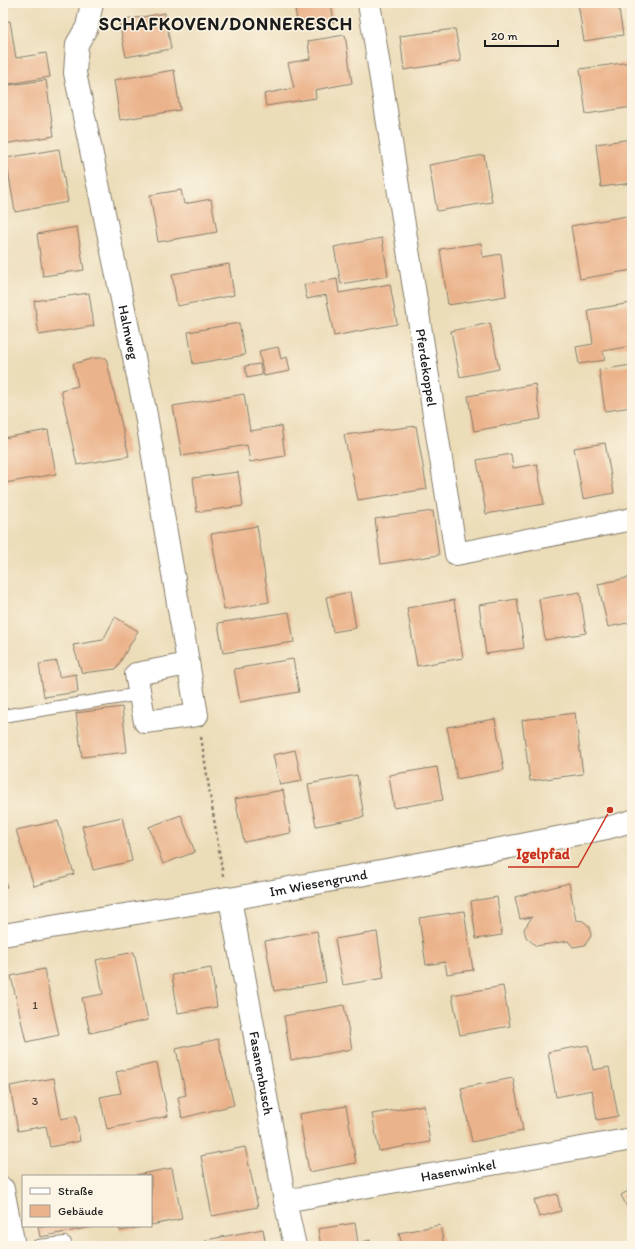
<svg xmlns="http://www.w3.org/2000/svg" width="635" height="1249" viewBox="0 0 635 1249" font-family="Itim,sans-serif">
  <style>
    .building { fill: #ebb38b }
    .lines { fill: none; stroke-linecap: round; stroke-linejoin: round }
    .lane-casing { stroke: #847c6a; stroke-width: 14 }
    .street-casing { stroke: #847c6a; stroke-width: 24 }
    .path { stroke: #847c6a; stroke-width: 2.5; stroke-dasharray: 3 3; stroke-linecap: butt }
    .lane { stroke: #fff; stroke-width: 12 }
    .street { stroke: #fff; stroke-width: 22 }
    .labels { text-anchor: middle; dominant-baseline: central; stroke-width: 3; stroke-linejoin: round; paint-order: stroke }
    .number-label { font-size: 12px; fill: #504238 }
    .street-label { font-size: 14px; fill: #1c1c1c; stroke: #fcf5e5 }
    .district-label { font-size: 18px; font-weight: bold; letter-spacing: 1px; fill: #1c1c1c; stroke: #fcf5e5 }
    .leader { fill: none; stroke: #c8321e; stroke-width: 1.5 }
    .callout-dot { fill: #c8321e; stroke: #fcf5e5; stroke-width: 1.5 }
    .callout-label { font-size: 15px; text-anchor: middle; font-weight: bold; fill: #c8321e; stroke: #fcf5e5; stroke-width: 3; stroke-linejoin: round; paint-order: stroke }
  </style>
  <rect width="100%" height="100%" fill="#fcf5e5"/>
  <filter id="ink" filterUnits="userSpaceOnUse"><feTurbulence type="fractalNoise" baseFrequency=".025" numOctaves="2"/><feDisplacementMap in="SourceGraphic" scale="8" xChannelSelector="R" yChannelSelector="G"/><feConvolveMatrix kernelMatrix="1 2 1 2 8 2 1 2 1" color-interpolation-filters="sRGB"/></filter>
  <filter id="wash" filterUnits="userSpaceOnUse"><feTurbulence type="fractalNoise" baseFrequency=".012" numOctaves="4" result="noise"/><feDisplacementMap in="SourceGraphic" scale="16" xChannelSelector="R" yChannelSelector="G"/><feGaussianBlur stdDeviation="0.9" result="paint"/><feColorMatrix in="noise" values="0 0 0 0 0 0 0 0 0 0 0 0 0 0 0 0 0 1.4 0 .05"/><feComposite in="paint" operator="in"/></filter>
  <g filter="url(#wash)">
    <rect width="100%" height="100%" fill="#ecddb9"/>
    <g id="blocks">
      <path class="building" d="M 294,3 L 331,3 L 334,22 L 298,27 Z
        M 578,3 L 618,3 L 623,35 L 584,41 Z
        M 165,13 L 171,49 L 126,57 L 119,21 Z
        M 10,21 L 16,58 L 46,53 L 50,77 L 3,85 L 3,22 Z
        M 455,29 L 461,61 L 404,70 L 400,36 Z
        M 345,35 L 352,83 L 315,90 L 316,98 L 266,106 L 264,94 L 294,88 L 288,63 L 310,59 L 308,41 Z
        M 630,62 L 632,76 L 632,107 L 586,114 L 580,69 Z
        M 174,70 L 180,110 L 120,120 L 114,80 Z
        M 46,80 L 54,136 L 3,144 L 3,86 Z
        M 632,139 L 632,183 L 601,187 L 596,144 Z
        M 59,149 L 68,202 L 15,212 L 6,158 Z
        M 484,155 L 492,202 L 437,211 L 429,165 Z
        M 181,190 L 184,204 L 211,199 L 217,232 L 158,242 L 150,195 Z
        M 632,215 L 632,270 L 580,279 L 571,226 Z
        M 77,227 L 84,270 L 43,276 L 37,234 Z
        M 382,238 L 388,276 L 341,284 L 334,247 Z
        M 481,243 L 483,257 L 501,254 L 506,296 L 448,305 L 440,249 Z
        M 229,264 L 234,295 L 177,306 L 172,274 Z
        M 337,279 L 339,293 L 390,284 L 397,324 L 334,336 L 326,295 L 307,299 L 304,285 Z
        M 89,293 L 94,326 L 39,335 L 34,301 Z
        M 632,303 L 632,346 L 603,351 L 605,360 L 579,364 L 576,347 L 593,344 L 588,310 Z
        M 239,323 L 245,355 L 193,364 L 188,332 Z
        M 490,323 L 499,369 L 460,377 L 451,331 Z
        M 278,347 L 281,359 L 287,357 L 290,371 L 264,376 L 259,351 Z
        M 95,358 L 106,358 L 129,456 L 77,465 L 61,390 L 78,386 L 73,364 Z
        M 260,364 L 262,375 L 247,378 L 245,366 Z
        M 632,365 L 632,407 L 605,411 L 599,370 Z
        M 535,384 L 541,419 L 474,431 L 468,396 Z
        M 244,394 L 250,431 L 281,426 L 285,456 L 250,462 L 247,445 L 182,456 L 173,406 Z
        M 416,426 L 427,489 L 358,500 L 344,435 Z
        M 48,430 L 56,474 L 5,483 L 3,470 L 3,438 Z
        M 605,443 L 614,493 L 583,499 L 574,448 Z
        M 511,454 L 513,468 L 537,464 L 544,504 L 486,514 L 477,460 Z
        M 238,472 L 243,506 L 197,512 L 193,478 Z
        M 433,511 L 439,555 L 381,564 L 375,519 Z
        M 257,526 L 269,602 L 224,610 L 211,534 Z
        M 632,577 L 632,622 L 608,627 L 598,584 Z
        M 350,592 L 356,628 L 333,632 L 326,597 Z
        M 580,592 L 586,633 L 545,640 L 539,599 Z
        M 517,599 L 524,648 L 486,654 L 479,605 Z
        M 454,600 L 463,658 L 417,666 L 407,608 Z
        M 289,612 L 294,642 L 223,653 L 218,623 Z
        M 115,617 L 138,631 L 116,669 L 82,673 L 73,645 L 103,640 Z
        M 293,659 L 299,692 L 240,702 L 234,669 Z
        M 57,661 L 59,677 L 76,674 L 78,692 L 44,697 L 39,664 Z
        M 122,707 L 127,752 L 82,757 L 76,713 Z
        M 575,713 L 583,774 L 530,781 L 522,720 Z
        M 495,719 L 504,770 L 457,779 L 447,727 Z
        M 295,750 L 302,781 L 280,785 L 273,755 Z
        M 437,767 L 443,800 L 394,808 L 389,775 Z
        M 357,775 L 364,817 L 316,826 L 308,784 Z
        M 283,790 L 291,833 L 244,842 L 235,799 Z
        M 181,815 L 195,852 L 163,864 L 149,827 Z
        M 122,817 L 132,861 L 93,870 L 82,826 Z
        M 58,821 L 74,874 L 34,886 L 16,830 Z
        M 3,873 L 7,887 L 3,888 Z
        M 569,883 L 576,920 L 583,921 L 590,927 L 591,936 L 585,945 L 573,947 L 568,941 L 536,946 L 526,937 L 524,929 L 532,917 L 520,919 L 515,897 Z
        M 497,897 L 502,935 L 476,939 L 471,901 Z
        M 464,911 L 473,970 L 447,974 L 445,962 L 426,965 L 419,918 Z
        M 317,931 L 326,982 L 274,991 L 265,941 Z
        M 377,932 L 384,978 L 343,985 L 335,939 Z
        M 134,952 L 148,1020 L 90,1033 L 82,998 L 103,994 L 96,960 Z
        M 211,968 L 217,1007 L 178,1013 L 172,975 Z
        M 44,969 L 59,1035 L 26,1042 L 11,976 Z
        M 503,986 L 510,1026 L 460,1035 L 452,995 Z
        M 344,1005 L 352,1049 L 291,1060 L 284,1016 Z
        M 218,1039 L 234,1105 L 182,1118 L 178,1097 L 186,1095 L 176,1049 Z
        M 588,1045 L 593,1070 L 609,1067 L 618,1116 L 597,1120 L 592,1090 L 556,1097 L 548,1052 Z
        M 157,1063 L 168,1116 L 107,1129 L 100,1097 L 121,1093 L 116,1072 Z
        M 54,1078 L 61,1119 L 76,1116 L 80,1141 L 50,1147 L 46,1126 L 18,1131 L 10,1086 Z
        M 513,1078 L 523,1131 L 472,1142 L 461,1088 Z
        M 424,1105 L 430,1142 L 379,1151 L 372,1114 Z
        M 346,1106 L 356,1163 L 309,1172 L 299,1114 Z
        M 245,1147 L 258,1207 L 212,1216 L 201,1156 Z
        M 172,1168 L 182,1219 L 151,1225 L 151,1176 L 136,1175 Z
        M 632,1189 L 632,1217 L 621,1195 Z
        M 557,1194 L 561,1211 L 539,1217 L 534,1200 Z
        M 355,1223 L 358,1243 L 370,1240 L 371,1246 L 321,1246 L 318,1229 Z
        M 440,1225 L 444,1246 L 402,1246 L 399,1233 Z
        M 38,1226 L 92,1226 L 92,1227 L 40,1237 Z
        M 119,1226 L 142,1226 L 142,1227 L 120,1231 Z
        M 263,1229 L 266,1246 L 207,1246 L 206,1240 Z"/>
    </g>
  </g>
  <g filter="url(#ink)">
    <use href="#blocks" fill-opacity="0" stroke="#847c6a" stroke-width="1"/>
    <g class="lines">
      <defs>
        <path id="lane" d="M 3,716 L 140,694
          M 38,1246 L 65,1243"/>
        <g id="street">
          <path id="s1" d="M 92,3 L 87,27 L 77,44 L 75,73 L 146,415 L 197,715 L 145,722 L 136,674 L 188,664"/>
          <path id="s2" d="M 369,3 L 456,554 L 632,519"/>
          <path id="s3" d="M 230,899 L 285,1201 L 295,1246"/>
          <path id="s4" d="M 3,935 L 227,898 L 230,899 L 516,846 L 607,828 L 632,821"/>
          <path d="M 3,1189 L 14,1246"/>
          <path id="s5" d="M 285,1201 L 632,1139"/>
        </g>
      </defs>
      <use href="#lane" class="lane-casing"/>
      <use href="#street" class="street-casing"/>
      <path class="path" d="M 201,737 L 223,876"/>
      <use href="#lane" class="lane"/>
      <use href="#street" class="street"/>
    </g>
  </g>
  <g class="labels">
    <g class="number-label">
      <text x="35" y="1005">1</text>
      <text x="35" y="1101">3</text>
    </g>
    <g class="street-label">
      <text stroke="none"><textPath href="#s1" startOffset="338">Halmweg</textPath></text>
      <text stroke="none"><textPath href="#s2" startOffset="369">Pferdekoppel</textPath></text>
      <text stroke="none"><textPath href="#s4" startOffset="320">Im Wiesengrund</textPath></text>
      <text stroke="none"><textPath href="#s3" startOffset="177">Fasanenbusch</textPath></text>
      <text stroke="none"><textPath href="#s5" startOffset="176">Hasenwinkel</textPath></text>
    </g>
    <g class="district-label">
      <text x="226" y="24">SCHAFKOVEN/DONNERESCH</text>
    </g>
  </g>
  <path class="leader" d="M610 810L578 867H508"/>
  <circle class="callout-dot" cx="610" cy="810" r="4"/>
  <g class="callout-label">
    <text x="543" y="859">Igelpfad</text>
  </g>
  <rect width="635" height="1249" fill="none" stroke="#fcf5e5" stroke-width="16"/>
  <rect x="22" y="1175" width="130" height="52" fill="#fcf5e5" stroke="#a29e95"/>
  <rect x="30" y="1188" width="20" height="6" fill="#ffffff" stroke="#a29e95"/>
  <text x="58" y="1195" font-size="12" fill="#1c1c1c">Straße</text>
  <rect x="30" y="1205" width="20" height="12" fill="#ebb38b" stroke="#a29e95"/>
  <text x="58" y="1215" font-size="12" fill="#1c1c1c">Gebäude</text>
  <path d="M485 40v6h73v-6" fill="none" stroke="#1c1c1c" stroke-width="2"/>
  <text x="491" y="40" font-size="12" fill="#1c1c1c" stroke="#fcf5e5" stroke-width="3" paint-order="stroke">20 m</text>
</svg>
